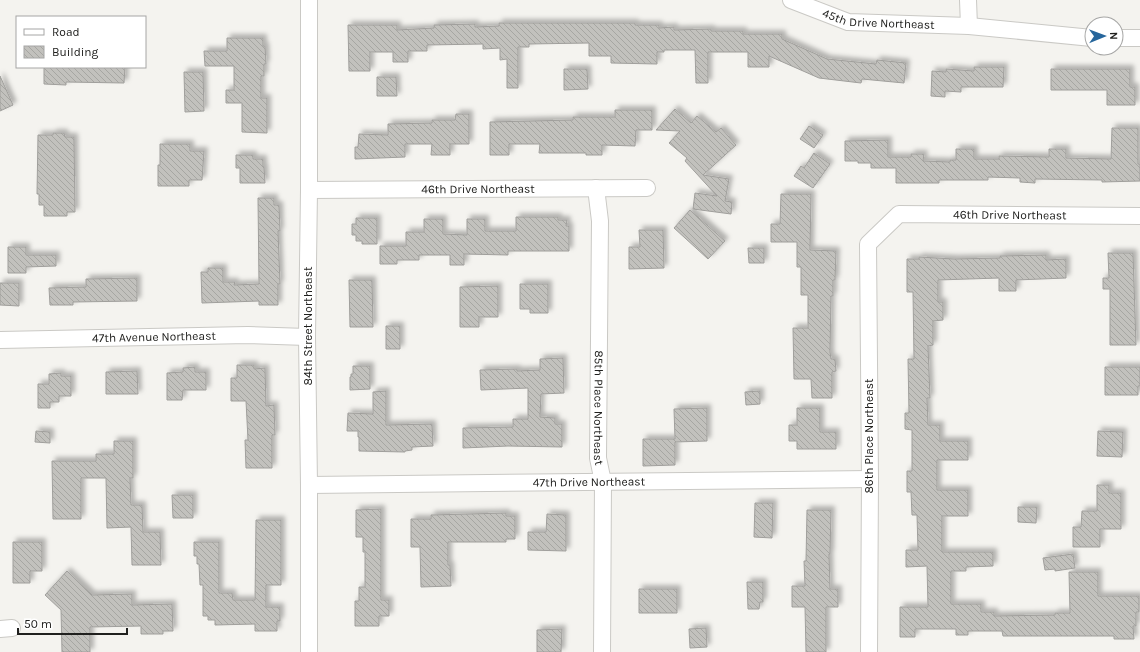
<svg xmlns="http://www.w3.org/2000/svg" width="1140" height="652" viewBox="0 0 1140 652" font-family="Karla,sans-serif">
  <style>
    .building { fill: url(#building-back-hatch); stroke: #a09f9c; filter: url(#shadow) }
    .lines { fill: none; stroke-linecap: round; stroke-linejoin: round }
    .minor-casing { stroke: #cac9c5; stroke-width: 18 }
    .minor { stroke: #fff; stroke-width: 16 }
    .labels { text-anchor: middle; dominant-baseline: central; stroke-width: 3.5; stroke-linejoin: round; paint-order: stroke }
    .street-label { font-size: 12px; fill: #20201e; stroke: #fff }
  </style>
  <defs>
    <pattern id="building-back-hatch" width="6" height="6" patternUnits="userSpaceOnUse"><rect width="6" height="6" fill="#c2c1bd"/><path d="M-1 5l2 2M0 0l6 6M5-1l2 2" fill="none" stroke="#a6a6a2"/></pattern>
    <filter id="shadow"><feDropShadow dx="3.5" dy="-3.5" stdDeviation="2" flood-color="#0004"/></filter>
  </defs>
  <rect width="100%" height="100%" fill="#f4f3ef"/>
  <path class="building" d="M 499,23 L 635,23 L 635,25 L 659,25 L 659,28 L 674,27 L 674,30 L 711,29 L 711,31 L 743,31 L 743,34 L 782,34 L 782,39 L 827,59 L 876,64 L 877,60 L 906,63 L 904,83 L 862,79 L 861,83 L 819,78 L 769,56 L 769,67 L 748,67 L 748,52 L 708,52 L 708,83 L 696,83 L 695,50 L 664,50 L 664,52 L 657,52 L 657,64 L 611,63 L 611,56 L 589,56 L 589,43 L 529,44 L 529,47 L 518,47 L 518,88 L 507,88 L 507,59 L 500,60 L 500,48 L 483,49 L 483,44 L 427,45 L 427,51 L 408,51 L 408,62 L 393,62 L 393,52 L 370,52 L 370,71 L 349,71 L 348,25 L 397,25 L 397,30 L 434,28 L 434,25 L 475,24 L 475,27 L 499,26 Z
    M 227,38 L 263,38 L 263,46 L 265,46 L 266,64 L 264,64 L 264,76 L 261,76 L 261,98 L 267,98 L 267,133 L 242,132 L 242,103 L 226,103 L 226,90 L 234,90 L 234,66 L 205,66 L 204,51 L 227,51 Z
    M 44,67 L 125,67 L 124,83 L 66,82 L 66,85 L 44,84 Z
    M 974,67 L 1004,67 L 1003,87 L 961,87 L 961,92 L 945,91 L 945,97 L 931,96 L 932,71 L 946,72 L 946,69 L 974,71 Z
    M 564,69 L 587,69 L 588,89 L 564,90 Z
    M 1051,69 L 1130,69 L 1130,87 L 1135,87 L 1135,105 L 1107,105 L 1107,90 L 1051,90 Z
    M 184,72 L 203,72 L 204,111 L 185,112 Z
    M 0,76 L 13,105 L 0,111 Z
    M 377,77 L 396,77 L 397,96 L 377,96 Z
    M 675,109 L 691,123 L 697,116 L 716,132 L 721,128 L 736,145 L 703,175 L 729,179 L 725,201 L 732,202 L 731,214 L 693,209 L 695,193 L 717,196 L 685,161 L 687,158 L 669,143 L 680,131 L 656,130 Z
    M 615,110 L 652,110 L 652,130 L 636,130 L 635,146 L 602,145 L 602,155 L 586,155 L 586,153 L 539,153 L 540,144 L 509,144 L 509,155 L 490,155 L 490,122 L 573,120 L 573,117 L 615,117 Z
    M 456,114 L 469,114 L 469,144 L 450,144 L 450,155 L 431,155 L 432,144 L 405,144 L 405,157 L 355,159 L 355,147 L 358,147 L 359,134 L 388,135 L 388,124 L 432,123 L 432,120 L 455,120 Z
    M 809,126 L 823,135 L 814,148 L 800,139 Z
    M 1112,128 L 1138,128 L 1138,164 L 1140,164 L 1140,181 L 1102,182 L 1102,180 L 1035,179 L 1035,183 L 1020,182 L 1020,178 L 988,177 L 988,180 L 939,180 L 939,183 L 896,183 L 896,168 L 871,168 L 871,163 L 858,163 L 858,161 L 845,161 L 845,141 L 888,140 L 888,157 L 911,157 L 911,154 L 924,154 L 923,161 L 950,162 L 950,160 L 956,160 L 956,149 L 974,149 L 974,159 L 999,159 L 999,156 L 1049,157 L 1049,149 L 1066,149 L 1066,158 L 1111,159 Z
    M 53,133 L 64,133 L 65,137 L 74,137 L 75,212 L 67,212 L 67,216 L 44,216 L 44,205 L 39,205 L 39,194 L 37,194 L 38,135 L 53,135 Z
    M 160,144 L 190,144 L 190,151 L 204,151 L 202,180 L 189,180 L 189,186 L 158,186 L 158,165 L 160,165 Z
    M 814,153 L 830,164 L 813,188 L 794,176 L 801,166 L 804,168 Z
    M 236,155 L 253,155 L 253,159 L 263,159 L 263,167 L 264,167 L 265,183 L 240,183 L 240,168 L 236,168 Z
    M 781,194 L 811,194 L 810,250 L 836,251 L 835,280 L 833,280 L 833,296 L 831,296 L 830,352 L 831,359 L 835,359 L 836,371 L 832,372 L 832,398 L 812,398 L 811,379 L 794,379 L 793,328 L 808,328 L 808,295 L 801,295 L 801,267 L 797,267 L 797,242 L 771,242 L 771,224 L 780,224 Z
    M 258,198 L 274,198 L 274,205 L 279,205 L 280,231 L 278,231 L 280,284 L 278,284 L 278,305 L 259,305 L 259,301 L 202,303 L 201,272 L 208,272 L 208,268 L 223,268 L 223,282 L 235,282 L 234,285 L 259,284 Z
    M 690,210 L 725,241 L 708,259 L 674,228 Z
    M 516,217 L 558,217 L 558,220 L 567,220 L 566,226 L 569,226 L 569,251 L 508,251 L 508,255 L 464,254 L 464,265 L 450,265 L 450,255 L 419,255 L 419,260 L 397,260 L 397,264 L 380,264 L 380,246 L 406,246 L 406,232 L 424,232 L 424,219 L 443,219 L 443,234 L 467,235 L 467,219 L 485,219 L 485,231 L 516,231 Z
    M 356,218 L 377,218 L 377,244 L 362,244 L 362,241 L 356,241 L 356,235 L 352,235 L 352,224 L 356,224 Z
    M 639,230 L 663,230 L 664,268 L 629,269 L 629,247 L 640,247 Z
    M 8,247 L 26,247 L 26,255 L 56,255 L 56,266 L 26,267 L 26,273 L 8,273 Z
    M 748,248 L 764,248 L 764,263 L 749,263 Z
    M 1108,253 L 1133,253 L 1136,345 L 1110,345 L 1110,289 L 1103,289 L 1103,278 L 1109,278 Z
    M 1046,255 L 1046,260 L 1066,259 L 1066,278 L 1016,280 L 1016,291 L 999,291 L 999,278 L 938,280 L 938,302 L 943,302 L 943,320 L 933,321 L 933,345 L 928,346 L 930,398 L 927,398 L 928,425 L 940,425 L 940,441 L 968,441 L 968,460 L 937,460 L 937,490 L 968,490 L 968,516 L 942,516 L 942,552 L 993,552 L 993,566 L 966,567 L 966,571 L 951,571 L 951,604 L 981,604 L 981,612 L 994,612 L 994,616 L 1055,615 L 1055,613 L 1070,613 L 1069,572 L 1098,572 L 1098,596 L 1139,596 L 1139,612 L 1136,612 L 1136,626 L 1133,626 L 1134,639 L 1114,639 L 1114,636 L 1003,636 L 1002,631 L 968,631 L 968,635 L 956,635 L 956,629 L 915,629 L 915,637 L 900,637 L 900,607 L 928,607 L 927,566 L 906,567 L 906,550 L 918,550 L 917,515 L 912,515 L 911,492 L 907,492 L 907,471 L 912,471 L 912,430 L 905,429 L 905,413 L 909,413 L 908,359 L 914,359 L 913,292 L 907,292 L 907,259 L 919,259 L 919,257 L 954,259 L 1000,258 L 1000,256 Z
    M 137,278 L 137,301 L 73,302 L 73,305 L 50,305 L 49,288 L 86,287 L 86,279 Z
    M 349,280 L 372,280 L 373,327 L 350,327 Z
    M 0,283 L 19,283 L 19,306 L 0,305 Z
    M 520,284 L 548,284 L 548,313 L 530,313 L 530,309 L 520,309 Z
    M 498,286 L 498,317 L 479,317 L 479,327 L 460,327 L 460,287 Z
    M 386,326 L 400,326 L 400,349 L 386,349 Z
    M 563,358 L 564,393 L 541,394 L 540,417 L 555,418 L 555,424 L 562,424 L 562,447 L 508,446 L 463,448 L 463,428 L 513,427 L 513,419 L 528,419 L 528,388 L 481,390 L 480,370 L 517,369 L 517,371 L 540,370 L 540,359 Z
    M 237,365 L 254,365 L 254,369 L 265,368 L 266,406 L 274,405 L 275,435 L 272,435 L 272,468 L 246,468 L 245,440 L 248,440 L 246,401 L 231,401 L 231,378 L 237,378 Z
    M 353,366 L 370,366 L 370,389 L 350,390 L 350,377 L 351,377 L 351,374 L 353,374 Z
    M 195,367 L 195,372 L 206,372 L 206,390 L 183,390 L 182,400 L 167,400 L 167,373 L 183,372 L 183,368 Z
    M 1105,367 L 1140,367 L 1140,386 L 1138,386 L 1138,395 L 1105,395 Z
    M 137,371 L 138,394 L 106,394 L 106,372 Z
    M 61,373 L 61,376 L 71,376 L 71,396 L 59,396 L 59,402 L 50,402 L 50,408 L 38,408 L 38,384 L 49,384 L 49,374 Z
    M 386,391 L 386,425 L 432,424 L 433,446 L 412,447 L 412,450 L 405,451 L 405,452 L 359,451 L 359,437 L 358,437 L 358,431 L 347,431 L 348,413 L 373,414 L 373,392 Z
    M 760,391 L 760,404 L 746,405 L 745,392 Z
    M 707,408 L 707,441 L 675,442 L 675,465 L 643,466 L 643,439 L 675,439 L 674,409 Z
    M 797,408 L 820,408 L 820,432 L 836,432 L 836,449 L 797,449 L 797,441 L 789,441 L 789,425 L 797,425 Z
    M 36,431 L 50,432 L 50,443 L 35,442 Z
    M 1098,431 L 1123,432 L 1122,457 L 1097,456 Z
    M 114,441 L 133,441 L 133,478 L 130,478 L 131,505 L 142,505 L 143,532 L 160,532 L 161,565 L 132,565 L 131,527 L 107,528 L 106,478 L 81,478 L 81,519 L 53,519 L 52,461 L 96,461 L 96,454 L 114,454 Z
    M 1097,485 L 1109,485 L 1109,493 L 1121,493 L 1121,529 L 1100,529 L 1100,547 L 1073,547 L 1073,527 L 1081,527 L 1082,511 L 1097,511 Z
    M 172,495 L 193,495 L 193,518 L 173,518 Z
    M 755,503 L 773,503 L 772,538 L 754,537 Z
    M 1018,507 L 1037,507 L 1036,523 L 1018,522 Z
    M 381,509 L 381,600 L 389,600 L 389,616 L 379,616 L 379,626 L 355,626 L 355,601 L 359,601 L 359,587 L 365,587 L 365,552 L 363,552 L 363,537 L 356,537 L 356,510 Z
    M 807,510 L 831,510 L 830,554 L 829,554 L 830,589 L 838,589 L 838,607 L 826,607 L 826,652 L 806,652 L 805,607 L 792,607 L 792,586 L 805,586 L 804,561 L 806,561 Z
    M 506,513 L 506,516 L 515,516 L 515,539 L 506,539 L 506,542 L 448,542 L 448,565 L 450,565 L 451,586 L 421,587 L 420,547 L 411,547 L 411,519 L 431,519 L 431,515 Z
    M 547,514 L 566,515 L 566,551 L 528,550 L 528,532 L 546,532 Z
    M 256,520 L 281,520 L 281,585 L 266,585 L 266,607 L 280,607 L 280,621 L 277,621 L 277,631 L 255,631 L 255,624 L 215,625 L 215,620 L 208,620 L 208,616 L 203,616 L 203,585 L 200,585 L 199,564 L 197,564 L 197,556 L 194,556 L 194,542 L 219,542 L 219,593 L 232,593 L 233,600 L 255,600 Z
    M 13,542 L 42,542 L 42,571 L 30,571 L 30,583 L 13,583 Z
    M 1073,554 L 1075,568 L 1055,571 L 1055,569 L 1045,570 L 1043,558 Z
    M 67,571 L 92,595 L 132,594 L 132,605 L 172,604 L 173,631 L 163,631 L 163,634 L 141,634 L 141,626 L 90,627 L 90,652 L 62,652 L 61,610 L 45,595 Z
    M 747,582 L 763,582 L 763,602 L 760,602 L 759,609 L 748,609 Z
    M 639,589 L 677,589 L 677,613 L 639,613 Z
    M 706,628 L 707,647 L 690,648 L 689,629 Z
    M 562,629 L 561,652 L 537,652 L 537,630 Z"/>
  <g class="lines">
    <defs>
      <g id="minor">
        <path d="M 309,0 L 309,190 L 307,337 L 309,485 L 309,652"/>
        <path id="s1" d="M 791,0 L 848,22 L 969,26 L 1092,38"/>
        <path d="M 968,0 L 969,26"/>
        <path d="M 1116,38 L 1140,38"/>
        <path id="s2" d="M 596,188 L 600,221 L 598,458 L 603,482 L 602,652"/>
        <path id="s3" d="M 309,190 L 647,188"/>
        <path id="s4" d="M 0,340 L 248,335 L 307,337"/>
        <path id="s5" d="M 309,485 L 870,479"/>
        <path d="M 0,629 L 12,628"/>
        <path id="s6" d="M 869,652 L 870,479 L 868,244 L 899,214 L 1140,216"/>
      </g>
    </defs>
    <use href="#minor" class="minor-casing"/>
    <use href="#minor" class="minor"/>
  </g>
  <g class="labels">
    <g class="street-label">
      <text stroke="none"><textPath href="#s1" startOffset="91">45th Drive Northeast</textPath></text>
      <text stroke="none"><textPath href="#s3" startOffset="169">46th Drive Northeast</textPath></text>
      <text stroke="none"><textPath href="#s6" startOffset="562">46th Drive Northeast</textPath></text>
      <text transform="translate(308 326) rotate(-90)">84th Street Northeast</text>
      <text stroke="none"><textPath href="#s4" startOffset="154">47th Avenue Northeast</textPath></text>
      <text stroke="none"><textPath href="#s2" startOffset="220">85th Place Northeast</textPath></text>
      <text transform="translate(869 436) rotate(-90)">86th Place Northeast</text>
      <text stroke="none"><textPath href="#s5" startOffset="280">47th Drive Northeast</textPath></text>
    </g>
  </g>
  <rect x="16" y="16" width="130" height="52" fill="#ffffff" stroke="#a6a6a5"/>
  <rect x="24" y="29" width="20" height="6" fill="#ffffff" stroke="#a6a6a5"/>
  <text x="52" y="36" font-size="12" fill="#20201e">Road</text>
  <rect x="24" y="46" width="20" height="12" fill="url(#building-back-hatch)" stroke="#a6a6a5"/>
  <text x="52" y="56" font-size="12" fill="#20201e">Building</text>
  <g transform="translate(1104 36) rotate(89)"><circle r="19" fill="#ffffff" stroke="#a6a6a5"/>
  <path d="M0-3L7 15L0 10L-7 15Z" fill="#26669c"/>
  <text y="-6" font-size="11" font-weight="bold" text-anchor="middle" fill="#20201e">N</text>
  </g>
  <path d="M18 628v6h109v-6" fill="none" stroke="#20201e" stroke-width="2"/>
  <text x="24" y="628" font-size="12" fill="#20201e" stroke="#ffffff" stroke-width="3" paint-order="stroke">50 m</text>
</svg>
